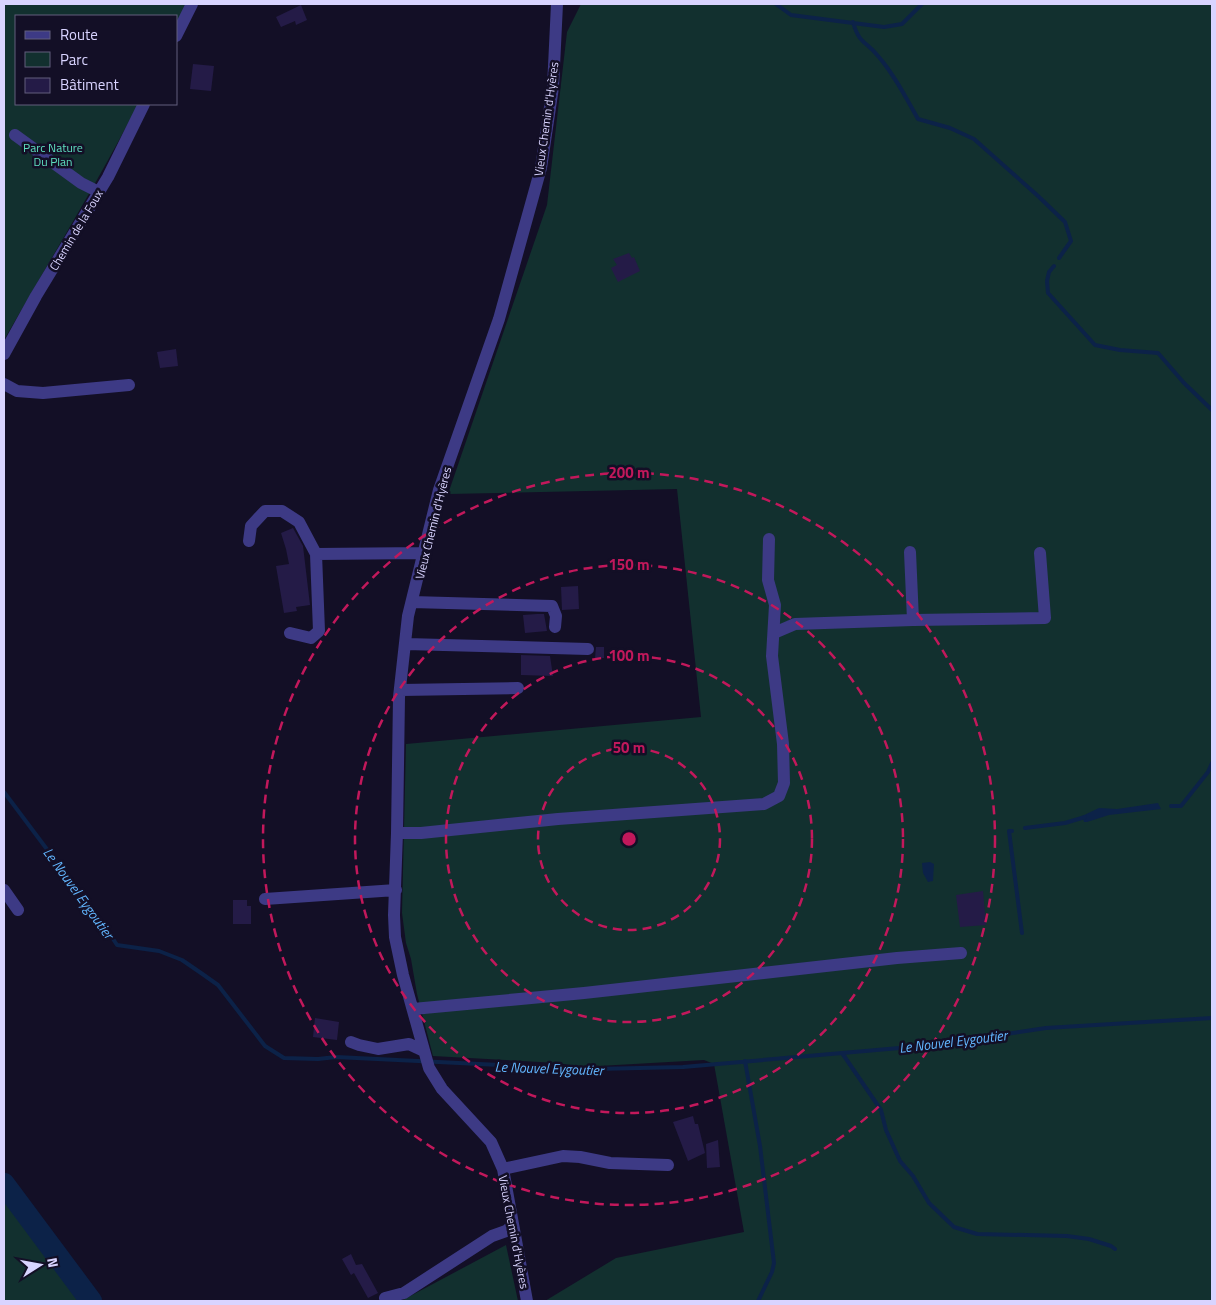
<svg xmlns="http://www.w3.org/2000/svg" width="1216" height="1305" viewBox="0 0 1216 1305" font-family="'Titillium Web',sans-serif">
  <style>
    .green { fill: #12302f }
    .water { fill: #0c2248 }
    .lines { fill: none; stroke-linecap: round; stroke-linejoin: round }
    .stream { stroke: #0c2248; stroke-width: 4 }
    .river { stroke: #0c2248; stroke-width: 22 }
    .building { fill: #241b47 }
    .minor { stroke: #3d3a85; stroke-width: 12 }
    .ring { fill: none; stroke: #c2185b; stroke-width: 2.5; stroke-dasharray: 9 6 }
    .labels { text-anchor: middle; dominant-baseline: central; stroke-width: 5; stroke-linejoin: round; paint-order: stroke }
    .street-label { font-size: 12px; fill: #d9d4ff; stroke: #130f26 }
    .park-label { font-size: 12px; fill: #5fe0c0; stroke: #130f26 }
    .water-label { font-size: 14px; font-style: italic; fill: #62b6ff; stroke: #130f26 }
    .centre { fill: #c2185b; stroke: #130f26; stroke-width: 2.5 }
    .ring-label { font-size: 15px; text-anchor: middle; font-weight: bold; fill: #c2185b; stroke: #130f26; stroke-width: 5; stroke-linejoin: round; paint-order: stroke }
  </style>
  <rect width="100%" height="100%" fill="#130f26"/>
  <path class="green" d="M 4,4 L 186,4 L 176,24 L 176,16 L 16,16 L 16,104 L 138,104 C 97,184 49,261 4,340 Z
    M 581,4 L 1212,4 L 1212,1301 L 545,1301 L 616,1258 L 744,1232 L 714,1064 L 704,1060 L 581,1067 L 558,1063 L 433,1056 L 417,994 L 411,959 L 406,943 L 402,913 L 406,744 L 701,717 L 677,489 L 448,494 L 547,205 L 567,32 Z
    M 4,1178 L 95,1301 L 4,1301 Z
    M 506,1245 L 518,1301 L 401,1301 Z"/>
  <path class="water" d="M 1158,803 L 1161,809 L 1109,815 L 1087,822 L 1084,822 L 1082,816 L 1099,808 L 1117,809 Z
    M 930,862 L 934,864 L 933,881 L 928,882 L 923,873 L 922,863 Z"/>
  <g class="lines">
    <path class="stream" d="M 776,4 L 791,15 L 884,27 L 902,24 L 922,4
      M 853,22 C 859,44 866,41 878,56 C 894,74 906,98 918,119 L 950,128 L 974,139 L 1038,196 L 1065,222 L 1071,241 L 1059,258
      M 1054,266 L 1049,272 L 1047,281 L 1048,293 L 1095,345 L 1120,350 L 1158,353 L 1184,383 L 1212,410
      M 4,792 L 106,928 L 117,945 L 159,951 L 182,960 L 201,973 L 218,985 L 265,1046 L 284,1058 L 318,1059 L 336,1057 L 543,1067 L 578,1072 L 595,1069 L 683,1067 L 934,1045 L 1046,1028 L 1212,1018
      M 1171,806 L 1181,806 L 1208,772 L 1212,763
      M 1025,828 L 1065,823 L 1085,817
      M 1012,831 L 1009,831 L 1022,933
      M 842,1053 L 881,1110 L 886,1130 L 900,1161 L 913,1176 L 929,1203 L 954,1227 L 977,1234 L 1067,1236 L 1089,1239 L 1111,1246 L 1115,1249
      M 745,1061 L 760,1146 L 774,1263 L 772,1272 L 758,1301"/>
    <path class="river" d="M 4,1184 L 91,1301"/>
  </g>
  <path class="building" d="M 301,5 L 307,20 L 296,25 L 295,21 L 281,27 L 276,17 Z
    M 193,64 L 214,66 L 211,91 L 190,89 Z
    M 629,253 L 632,258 L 634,257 L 640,271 L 618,282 L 611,268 L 617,265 L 613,259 Z
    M 176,349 L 178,366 L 160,368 L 157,352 Z
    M 293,528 L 303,546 L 310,605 L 296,607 L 297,611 L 284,613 L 276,566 L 289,564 L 286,549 L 281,533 Z
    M 578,586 L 579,609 L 562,610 L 561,587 Z
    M 537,614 L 544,614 L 547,631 L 525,633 L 523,615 Z
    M 596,647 L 604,647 L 604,658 L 595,658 Z
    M 521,655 L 550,656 L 553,676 L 521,675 Z
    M 983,891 L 986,925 L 960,927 L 956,895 Z
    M 233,900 L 247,900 L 247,906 L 251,906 L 251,924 L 233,924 Z
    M 315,1018 L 339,1022 L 337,1040 L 313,1037 Z
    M 693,1116 L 695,1124 L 698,1124 L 705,1153 L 688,1161 L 673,1122 Z
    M 718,1140 L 720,1167 L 707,1168 L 706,1144 Z
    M 351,1254 L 356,1265 L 362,1264 L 378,1293 L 368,1298 L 354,1273 L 351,1275 L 342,1259 Z"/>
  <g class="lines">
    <path class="minor" d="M 176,36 L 192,4
      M 15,135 L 81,183 L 99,192
      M 4,354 L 36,296 L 108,177 L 144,104
      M 4,384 L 17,391 L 43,393 L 129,385
      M 249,541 L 251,526 L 265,511 L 282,511 L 299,522 L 316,554 L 425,553
      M 412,602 L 552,606 L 556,616 L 555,627
      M 913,620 L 1045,618 L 1040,553
      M 290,633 L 311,638 L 319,631 L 316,554
      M 774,633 L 795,624 L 913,620 L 910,552
      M 406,644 L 588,649
      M 401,690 L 518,688
      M 397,833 L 421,833 L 558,819 L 764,804 L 779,796 L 784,783 L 783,744 L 772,656 L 775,605 L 768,580 L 769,539
      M 4,890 L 18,910
      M 265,899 L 396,890
      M 413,1009 L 584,993 L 897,958 L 961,953
      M 351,1042 L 359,1045 L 378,1049 L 409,1044 L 424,1051
      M 503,1169 L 563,1156 L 580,1157 L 610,1163 L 668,1165
      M 385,1298 L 404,1293 L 492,1236 L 506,1231 L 513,1225
      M 527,1301 L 503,1169 L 491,1142 L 442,1089 L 429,1068 L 403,975 L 395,937 L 394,915 L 397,833 L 399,697 L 408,616 L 439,490 L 499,319 L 541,168 L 553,87 L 557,4"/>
  </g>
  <g class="ring">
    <circle cx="629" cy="839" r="91"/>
    <circle cx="629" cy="839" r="183"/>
    <circle cx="629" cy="839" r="274"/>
    <circle cx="629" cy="839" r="366"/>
  </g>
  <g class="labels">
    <g class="street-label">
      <text transform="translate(546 119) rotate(-82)">Vieux Chemin d'Hyères</text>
      <text transform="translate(76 230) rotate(-59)">Chemin de la Foux</text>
      <text transform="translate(433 523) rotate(-76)">Vieux Chemin d'Hyères</text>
      <text transform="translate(514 1232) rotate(79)">Vieux Chemin d'Hyères</text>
    </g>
    <g class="park-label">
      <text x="53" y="147">Parc Nature<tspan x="53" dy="14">Du Plan</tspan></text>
    </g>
    <g class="water-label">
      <text transform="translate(79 893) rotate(54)">Le Nouvel Eygoutier</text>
      <text transform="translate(953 1041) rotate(-7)">Le Nouvel Eygoutier</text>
      <text transform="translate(549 1068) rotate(2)">Le Nouvel Eygoutier</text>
    </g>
  </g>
  <circle cx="629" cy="839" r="8" class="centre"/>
  <g class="ring-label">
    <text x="629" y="478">200 m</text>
    <text x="629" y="570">150 m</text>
    <text x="629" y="661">100 m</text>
    <text x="629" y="753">50 m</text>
  </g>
  <rect width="1216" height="1305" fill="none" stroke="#d9d4ff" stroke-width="10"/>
  <rect x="15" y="15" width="162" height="90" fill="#130f26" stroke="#625e7d"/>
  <rect x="25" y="31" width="25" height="8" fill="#3d3a85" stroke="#625e7d"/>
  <text x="60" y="40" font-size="15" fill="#d9d4ff">Route</text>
  <rect x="25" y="52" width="25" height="15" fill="#12302f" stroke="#625e7d"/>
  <text x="60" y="65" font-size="15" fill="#d9d4ff">Parc</text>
  <rect x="25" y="78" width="25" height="15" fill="#241b47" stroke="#625e7d"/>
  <text x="60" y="90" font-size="15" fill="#d9d4ff">Bâtiment</text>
  <g transform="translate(40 1265) rotate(79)" stroke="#130f26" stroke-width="4" paint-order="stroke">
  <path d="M0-4L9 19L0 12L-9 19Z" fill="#d9d4ff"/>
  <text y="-8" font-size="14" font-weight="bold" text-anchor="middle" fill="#d9d4ff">N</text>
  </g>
</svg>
